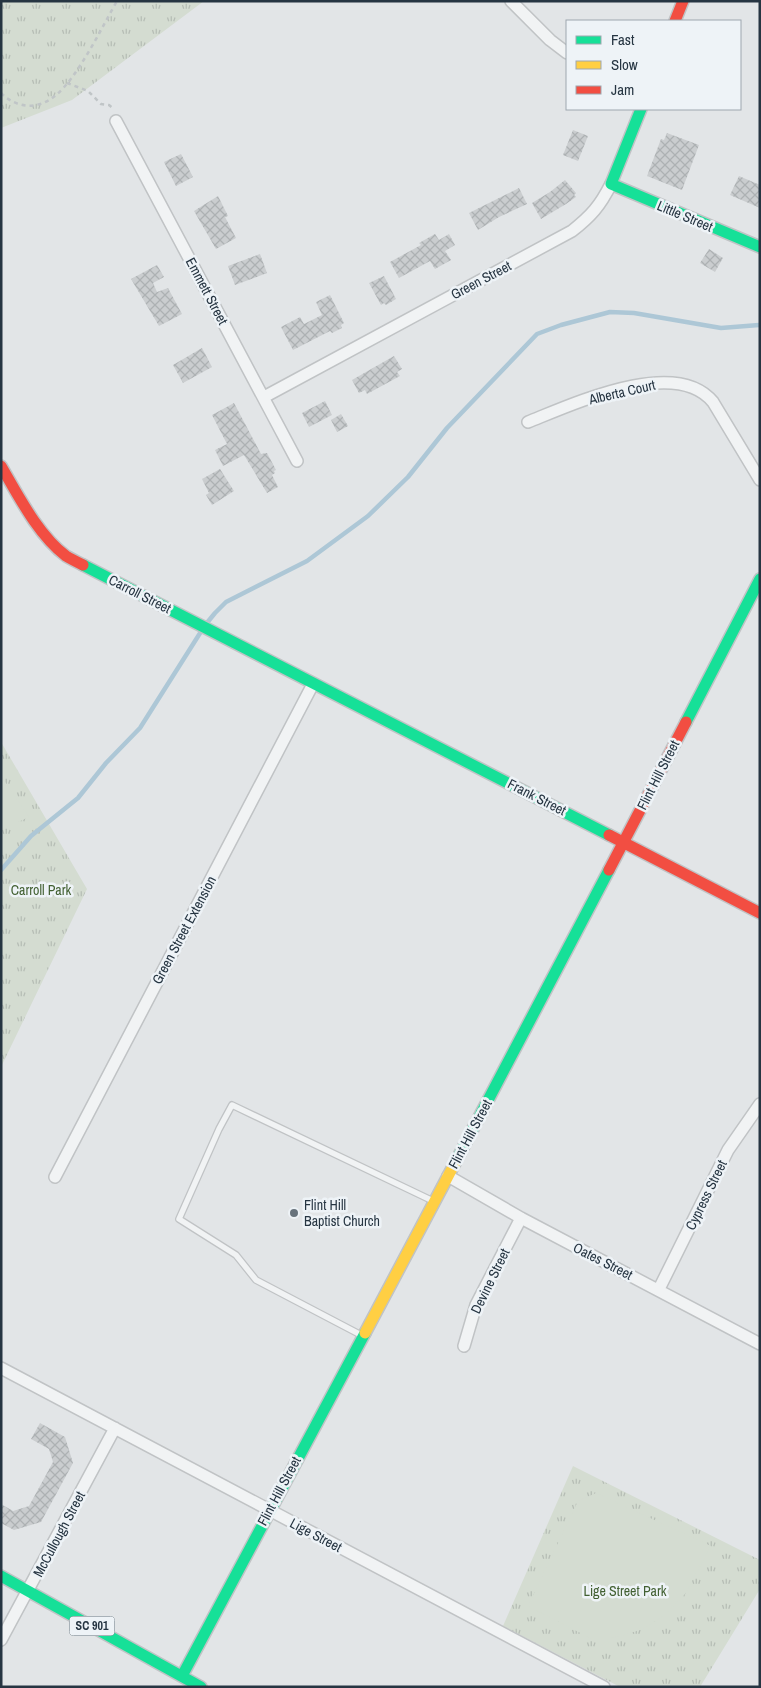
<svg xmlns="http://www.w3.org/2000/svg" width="761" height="1688" viewBox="0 0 761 1688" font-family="'Archivo Narrow',sans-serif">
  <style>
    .park { fill: url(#park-tufts) }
    .pitch { fill: #d4dcd1 }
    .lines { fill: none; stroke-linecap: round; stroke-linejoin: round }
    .stream { stroke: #adc7d6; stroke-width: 4.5 }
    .building { fill: url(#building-cross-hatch) }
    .lane-casing { stroke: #c0c3c5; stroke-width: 8 }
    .street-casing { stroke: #c0c3c5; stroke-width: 14 }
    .fast-casing { stroke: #c0c3c5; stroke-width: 14 }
    .slow-casing { stroke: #c0c3c5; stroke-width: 14 }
    .jam-casing { stroke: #c0c3c5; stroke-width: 14 }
    .path { stroke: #c0c5c7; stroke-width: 2.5; stroke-dasharray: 4 4; stroke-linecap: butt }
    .lane { stroke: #f1f3f4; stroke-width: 5.5 }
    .street { stroke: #f1f3f4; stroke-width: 11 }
    .fast { stroke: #16e098; stroke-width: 11 }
    .slow { stroke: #ffcf43; stroke-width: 11 }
    .jam { stroke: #f24e42; stroke-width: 11 }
    .poi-dot { fill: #68737c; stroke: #eef3f7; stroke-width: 2 }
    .labels { text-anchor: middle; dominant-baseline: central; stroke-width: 5; stroke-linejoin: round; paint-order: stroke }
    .shield { fill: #eef3f7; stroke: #626e78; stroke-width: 1 }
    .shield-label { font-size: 12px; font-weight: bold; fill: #263542 }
    .street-label { font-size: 14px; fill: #263542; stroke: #eef3f7 }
    .park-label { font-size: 14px; fill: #426032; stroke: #eef3f7 }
    .poi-label { font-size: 14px; fill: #263542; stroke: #eef3f7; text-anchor: start }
  </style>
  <defs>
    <pattern id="park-tufts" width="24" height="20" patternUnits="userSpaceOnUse" patternTransform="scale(1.25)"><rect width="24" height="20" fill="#d4dcd1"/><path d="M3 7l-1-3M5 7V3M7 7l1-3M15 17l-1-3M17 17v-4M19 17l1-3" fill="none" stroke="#b6bdb5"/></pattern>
    <pattern id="building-cross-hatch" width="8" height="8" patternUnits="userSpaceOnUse" patternTransform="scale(1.25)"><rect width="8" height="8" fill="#cacdcf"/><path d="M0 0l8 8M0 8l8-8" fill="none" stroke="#adb1b3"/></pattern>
  </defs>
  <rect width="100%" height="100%" fill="#e2e5e7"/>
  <path class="park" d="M 1,1 L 204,1 L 72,100 L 1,128 Z
    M 1,742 L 87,889 L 1,1067 Z
    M 573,1466 L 760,1560 L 760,1589 L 700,1687 L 620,1687 L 503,1626 Z"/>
  <path class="pitch" d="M 1,776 L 29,817 L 1,830 Z
    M 596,1493 L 711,1546 L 685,1594 L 666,1614 L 643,1629 L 624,1635 L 607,1639 L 592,1639 L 528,1606 L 578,1501 Z"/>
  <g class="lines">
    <path class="stream" d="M 206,624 L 215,613 L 226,602 L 307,561 L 368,516 L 408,477 L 447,428 L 537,334 L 561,325 L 610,312 L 634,313 L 721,328 L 759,325
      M 1,870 L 31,836 L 78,798 L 106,763 L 140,728 L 202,630"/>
  </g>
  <path class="building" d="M 573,130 L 588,136 L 578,161 L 563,155 Z
    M 667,133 L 699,145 L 682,190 L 647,176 L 661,139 L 664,140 Z
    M 181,154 L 193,177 L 176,186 L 164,162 Z
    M 739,176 L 760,185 L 760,208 L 730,195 Z
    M 565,180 L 576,193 L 574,195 L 576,197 L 566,204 L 541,219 L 532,203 L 550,192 Z
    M 519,188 L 527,204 L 499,217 L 478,230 L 469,213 Z
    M 218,196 L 228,216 L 225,217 L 236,238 L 216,249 L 194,211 Z
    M 435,234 L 439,240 L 449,234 L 455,245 L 445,251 L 451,260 L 435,269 L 430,261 L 399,278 L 390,262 L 421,245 L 419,243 Z
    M 709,249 L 723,258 L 715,272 L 700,263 Z
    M 260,254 L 267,273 L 235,285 L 228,266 Z
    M 157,265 L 164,277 L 153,283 L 157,292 L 168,288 L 182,314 L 159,326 L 131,279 Z
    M 384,276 L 396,299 L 386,305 L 384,303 L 381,305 L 369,283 Z
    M 330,295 L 344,323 L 341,325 L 342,328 L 332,333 L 330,331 L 293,350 L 281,327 L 300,317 L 304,324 L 322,315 L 316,302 Z
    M 202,348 L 212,367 L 183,383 L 173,365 Z
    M 394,356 L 402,369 L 397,372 L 400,376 L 367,394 L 365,390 L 359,393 L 352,380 Z
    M 325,401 L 332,415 L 309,427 L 302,413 Z
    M 234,403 L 261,454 L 267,453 L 276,470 L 274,471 L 275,473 L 272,475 L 278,487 L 267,493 L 244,455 L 223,466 L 215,450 L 227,444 L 212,415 Z
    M 341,414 L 348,426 L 337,432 L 331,420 Z
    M 220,469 L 234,491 L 212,505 L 206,495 L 209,493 L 202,479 Z
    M 40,1423 L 65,1437 L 73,1463 L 41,1522 L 14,1530 L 1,1523 L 1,1504 L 13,1511 L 29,1506 L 53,1462 L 49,1449 L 31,1439 Z"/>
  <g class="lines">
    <defs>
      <path id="lane" d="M 361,1335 L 256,1280 L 236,1255 L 179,1219 L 219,1129 L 232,1105 L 433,1201"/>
      <path id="street" d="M 511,1 L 550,40 L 567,53
        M 116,121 L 297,461
        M 264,397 L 572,231 C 591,216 600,206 611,184
        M 528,422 C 573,404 676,356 713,402 L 760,480
        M 448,1176 L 521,1218 L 760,1344
        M 55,1177 L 313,684
        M 659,1289 L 728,1150 L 760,1104
        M 464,1346 L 476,1305 L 521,1218
        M 1,1368 L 604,1687
        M 1,1640 L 115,1428"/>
      <path id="fast" d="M 641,109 L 611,184 L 760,247
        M 83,565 L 609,835
        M 686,722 L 760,579
        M 455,1163 L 609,870
        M 1,1576 L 201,1687
        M 182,1676 L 365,1333"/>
      <path id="slow" d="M 365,1333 L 455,1163"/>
      <path id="jam" d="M 675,21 L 683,1
        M 1,466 C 18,495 38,535 66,556 C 71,559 77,562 83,565
        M 609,835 L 760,913
        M 609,870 L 686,722"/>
    </defs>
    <use href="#lane" class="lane-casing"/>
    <use href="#street" class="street-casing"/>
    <use href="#fast" class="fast-casing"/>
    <use href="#slow" class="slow-casing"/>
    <use href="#jam" class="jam-casing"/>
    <path class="path" d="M 67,83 L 88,91 L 101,104 L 109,105 L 114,109
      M 1,93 C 17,109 39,110 56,95 C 78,77 102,27 117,1"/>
    <use href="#lane" class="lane"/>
    <use href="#street" class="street"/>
    <use href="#fast" class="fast"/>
    <use href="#slow" class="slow"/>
    <use href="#jam" class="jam"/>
  </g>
  <circle class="poi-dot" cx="294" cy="1213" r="5"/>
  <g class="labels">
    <rect class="shield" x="69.5" y="1616.5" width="45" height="19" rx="4"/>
    <g class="shield-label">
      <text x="92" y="1626">SC 901</text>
    </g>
    <g class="street-label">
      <text transform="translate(685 216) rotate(23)">Little Street</text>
      <text transform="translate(481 280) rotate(-28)">Green Street</text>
      <text transform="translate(207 291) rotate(62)">Emmett Street</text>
      <text transform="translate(622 392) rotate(-13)">Alberta Court</text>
      <text transform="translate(140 594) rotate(27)">Carroll Street</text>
      <text transform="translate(658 775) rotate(-63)">Flint Hill Street</text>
      <text transform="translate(537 797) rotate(27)">Frank Street</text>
      <text transform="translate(184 930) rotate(-62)">Green Street Extension</text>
      <text transform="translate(470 1134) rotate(-62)">Flint Hill Street</text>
      <text transform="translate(706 1195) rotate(-64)">Cypress Street</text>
      <text transform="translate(603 1261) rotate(27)">Oates Street</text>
      <text transform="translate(490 1281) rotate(-64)">Devine Street</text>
      <text transform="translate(279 1491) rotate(-62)">Flint Hill Street</text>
      <text transform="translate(59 1534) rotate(-62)">McCullough Street</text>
      <text transform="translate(316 1535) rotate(28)">Lige Street</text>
    </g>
    <g class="park-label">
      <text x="41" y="890">Carroll Park</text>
      <text x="625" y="1591">Lige Street Park</text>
    </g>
    <g class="poi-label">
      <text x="304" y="1205">Flint Hill<tspan x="304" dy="16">Baptist Church</tspan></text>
    </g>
  </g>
  <rect width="761" height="1688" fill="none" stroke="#263542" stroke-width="5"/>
  <rect x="566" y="20" width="175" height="90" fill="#eef3f7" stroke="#9ea7af"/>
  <rect x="576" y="36" width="25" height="8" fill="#16e098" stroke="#9ea7af"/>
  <text x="611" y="45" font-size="15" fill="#263542">Fast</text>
  <rect x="576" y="61" width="25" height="8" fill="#ffcf43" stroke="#9ea7af"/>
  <text x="611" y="70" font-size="15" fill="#263542">Slow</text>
  <rect x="576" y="86" width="25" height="8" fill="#f24e42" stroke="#9ea7af"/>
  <text x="611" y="95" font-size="15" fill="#263542">Jam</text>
</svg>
